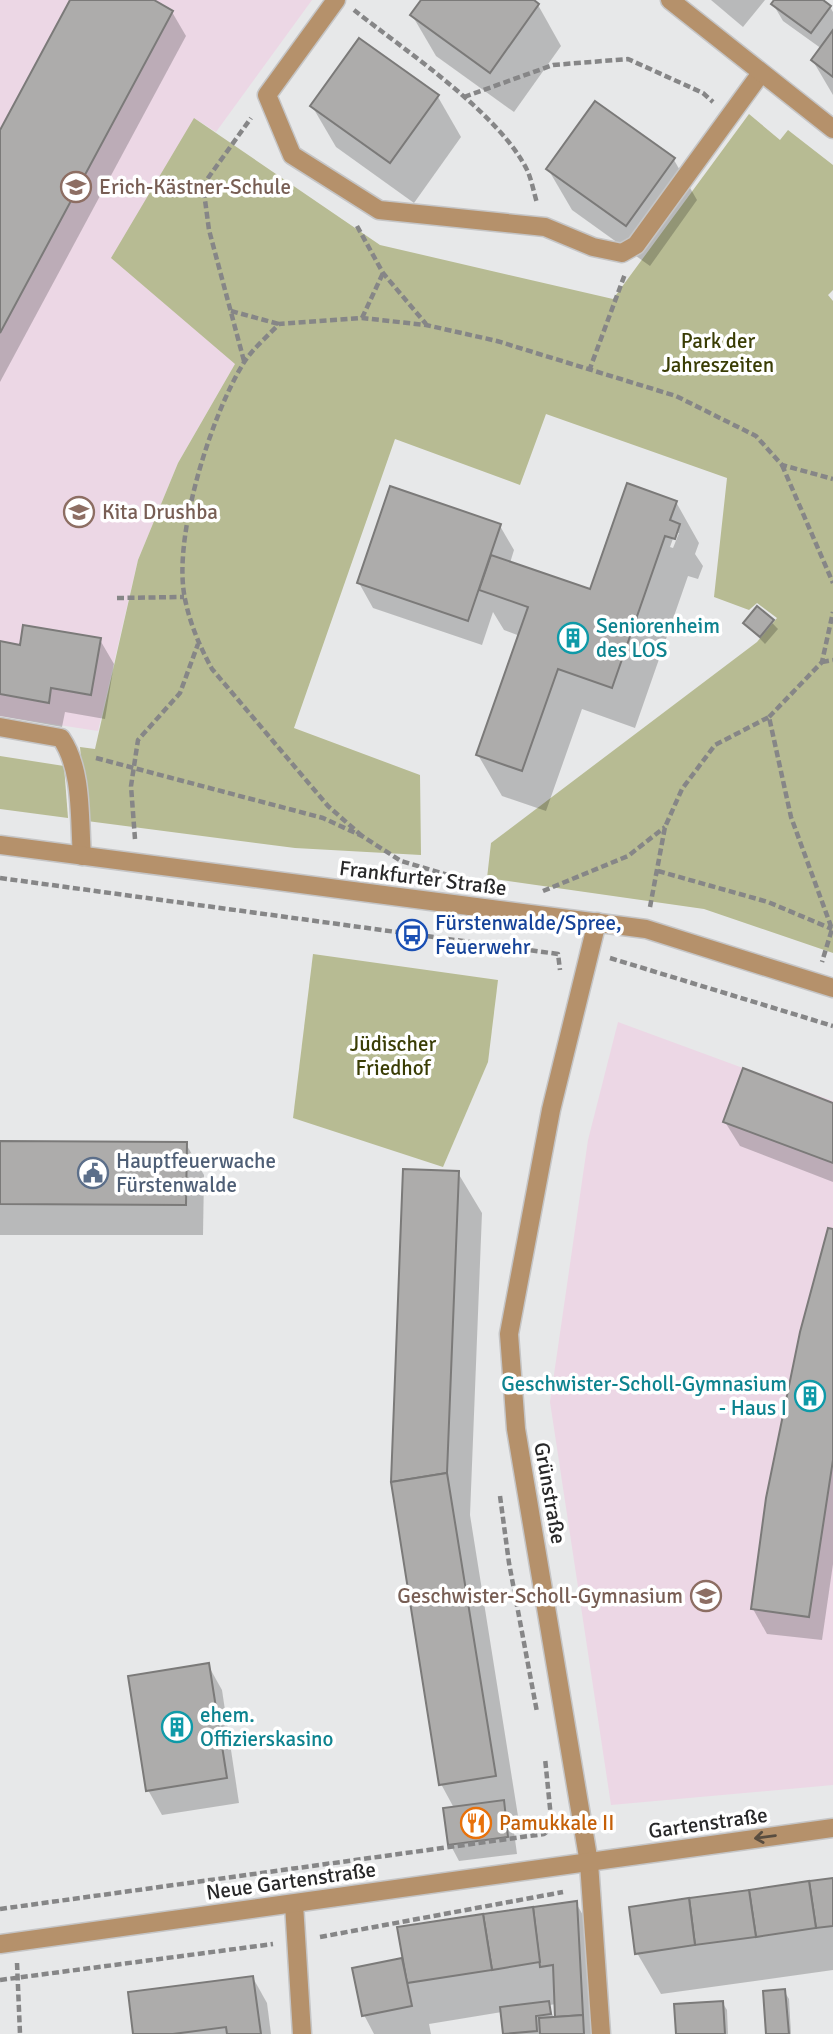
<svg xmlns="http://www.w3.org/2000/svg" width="833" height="2034" font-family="Signika,sans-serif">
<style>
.education{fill:#ecd7e5}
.green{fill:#b7bb93}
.shadow{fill:#0003;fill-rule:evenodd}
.building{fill:#adacab;stroke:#7b7a79;stroke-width:2}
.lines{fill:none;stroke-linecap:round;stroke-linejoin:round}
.minor-casing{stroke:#c5c5c6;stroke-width:21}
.path{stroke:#868687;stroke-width:4.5;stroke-dasharray:7 3.5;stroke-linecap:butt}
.minor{stroke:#b5916b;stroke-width:18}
.oneway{stroke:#594d40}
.labels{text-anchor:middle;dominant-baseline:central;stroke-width:7;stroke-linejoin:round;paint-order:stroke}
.education-label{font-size:21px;fill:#785e54;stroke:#fff;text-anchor:start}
.park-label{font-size:21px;fill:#3a3d05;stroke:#fff}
.culture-label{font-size:21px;fill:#0d838f;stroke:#fff;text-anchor:start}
.street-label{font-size:21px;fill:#282829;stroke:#fff}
.transit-label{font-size:21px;fill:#164399;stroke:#fff;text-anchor:start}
.service-label{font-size:21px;fill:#4e5e75;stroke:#fff;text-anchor:start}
.food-label{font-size:21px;fill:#c56008;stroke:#fff;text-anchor:start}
</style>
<rect width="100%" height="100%" fill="#e7e8e9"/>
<!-- education -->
<g class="education">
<polygon points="0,0 312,0 216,132 194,118 235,364 178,463 138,560 98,731 0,716"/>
<polygon points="618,1022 833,1101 833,1785 611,1805 550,1402 588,1140"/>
</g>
<!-- green -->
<g class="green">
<polygon points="749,114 780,140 788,130 833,165 833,290 828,295 833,301 833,953 704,909 487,878 491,843 757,642 777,618 757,603 749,610 714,597 727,478 546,414 520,485 395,439 294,728 420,775 421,855 295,848 87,821 80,747 95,749 138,560 178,463 235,364 111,258 194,118 380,245 613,299"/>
<polygon points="0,756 64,766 68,818 0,809"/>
<polygon points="313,954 498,980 488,1062 443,1167 293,1118"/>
</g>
<!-- shadow -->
<g class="shadow">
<polygon points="72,0 150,0 172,12 186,36 0,382 0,134"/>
<polygon points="423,0 530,0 538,5 561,46 514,112 436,56 412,15"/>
<polygon points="711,0 765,0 743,27"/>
<polygon points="776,0 820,0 830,7 833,12 833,95 813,61 822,49 783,21 773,4"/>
<polygon points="438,97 461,137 414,203 336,147 312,106"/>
<polygon points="674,160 697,200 650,266 572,210 548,169"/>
<path d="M676,502L699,543L695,554L703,566L698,579L688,576L635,728L582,709L546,811L502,796L478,755L520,636L504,630L493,612L482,645L373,608L359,583L500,526L514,550L510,563L591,591ZM675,533H679L673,548L670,547Z"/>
<polygon points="758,608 778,629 765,644 745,623"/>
<polygon points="100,640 114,664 105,719 65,712 62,727 0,716 0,643 21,647"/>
<polygon points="833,1104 833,1182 740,1146 725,1122"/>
<polygon points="0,1143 186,1144 204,1175 203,1235 0,1235"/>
<polygon points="458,1173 482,1213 470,1515 518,1816 512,1817 517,1854 459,1861 450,1844 454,1808 441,1784 392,1482"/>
<polygon points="833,1231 833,1564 822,1640 767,1634 753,1609"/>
<polygon points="208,1665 222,1690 239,1803 162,1815 148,1790"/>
<polygon points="833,1880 833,1970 661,1994 637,1953"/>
<path d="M576,1903L599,1943L604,2034H505L502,2012L429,2024L431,2034H374L364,2015L354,1969L404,1959ZM557,2004V2018L554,2019L549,2005Z"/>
<polygon points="253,1978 267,2003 271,2034 135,2034"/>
<polygon points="784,1991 789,1999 791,2034 768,2034"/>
<polygon points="722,2002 727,2010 728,2034 678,2034"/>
</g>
<!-- building -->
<g class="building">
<polygon points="70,0 154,0 173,11 0,333 0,130"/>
<polygon points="421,0 534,0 539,4 490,73 410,15"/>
<polygon points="774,0 823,0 831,6 811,33 771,4"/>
<polygon points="833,30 833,77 811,60"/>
<polygon points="359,38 439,95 390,163 310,106"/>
<polygon points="595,101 675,158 626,226 546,169"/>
<polygon points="627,483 677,501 670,520 680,524 675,539 665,536 612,688 558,669 522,771 476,755 528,607 479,590 491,555 590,589"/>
<polygon points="390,486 501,524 468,621 357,583"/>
<polygon points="757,606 774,620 760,637 743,623"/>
<polygon points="23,625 101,638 91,695 51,688 49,703 0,694 0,641 20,645"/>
<polygon points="743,1068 833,1103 833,1163 723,1122"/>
<polygon points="0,1141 187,1142 186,1205 0,1204"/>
<polygon points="403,1169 459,1171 447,1473 391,1482"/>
<polygon points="828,1228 833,1229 833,1460 809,1617 751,1609 766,1498 800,1332"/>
<polygon points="447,1473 496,1776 439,1785 391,1482"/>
<polygon points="209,1663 227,1778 146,1791 128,1676"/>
<polygon points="504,1800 508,1837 448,1845 443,1808"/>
<polygon points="833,1878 833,1926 816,1928 809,1881"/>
<polygon points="809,1881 816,1928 756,1937 749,1890"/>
<polygon points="749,1890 756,1937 695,1945 689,1898"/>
<polygon points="689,1898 695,1945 635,1954 629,1907"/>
<polygon points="577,1901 583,2015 555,2017 553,1965 540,1967 533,1907"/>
<polygon points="533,1907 540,1962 492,1970 483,1914"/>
<polygon points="483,1914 492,1970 407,1983 397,1927"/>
<polygon points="402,1958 412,2006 362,2016 352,1968"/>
<polygon points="253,1976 261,2034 227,2034 226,2027 173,2034 133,2034 128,1992"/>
<polygon points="785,1989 789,2034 766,2034 763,1991"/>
<polygon points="549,2001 551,2014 536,2016 537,2031 503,2034 500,2007"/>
<polygon points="723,2001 725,2034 676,2034 674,2004"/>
<polygon points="583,2015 584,2034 540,2034 539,2018"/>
</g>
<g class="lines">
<!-- minor casing -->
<g class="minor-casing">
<g id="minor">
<polyline points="336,0 267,95 292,155 379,210 545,227 593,247 622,253 636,245 761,73"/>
<polyline points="670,0 833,129"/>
<path d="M0,727L61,738C83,770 79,818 82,856"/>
<polyline points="0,845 646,929 833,988"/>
<polyline points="597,922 551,1110 509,1334 516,1429 589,1863 601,2034"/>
<polyline points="294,1904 302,2034"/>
<polyline points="0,1944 833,1828"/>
</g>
</g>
<!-- path -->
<g class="path">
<path d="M354,10C404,50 501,114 528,172C532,182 534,193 537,203"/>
<polyline points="464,97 553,65 628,59 703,93 713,102"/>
<polyline points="357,226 383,273 426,324"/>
<polyline points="231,311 279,324"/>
<polyline points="362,318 383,273"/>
<polyline points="244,361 209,230 203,185 251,118"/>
<polyline points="589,371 625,274"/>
<polyline points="782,465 833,583"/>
<polyline points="117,598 184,597"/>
<polyline points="822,662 833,660"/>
<polyline points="769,717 822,662 833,612"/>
<polyline points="96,758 323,818 362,836 401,861 461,879"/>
<path d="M362,836L328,806L212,669C200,647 190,624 185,599C172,538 211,416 243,364C252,349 268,336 279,324L362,318L426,325L497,341L676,396L756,436L782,465L833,479"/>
<polyline points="135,839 131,786 138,740 180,693 198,644"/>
<polyline points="658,871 768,902 832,929"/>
<polyline points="0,878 558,954 560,970"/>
<polyline points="543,891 628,856 665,827"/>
<polyline points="650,907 665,827 682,789 715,745 769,717 791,817 832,929 822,962"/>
<polyline points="610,958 833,1026"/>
<polyline points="500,1496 509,1563 537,1712"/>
<polyline points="0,1909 544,1834 552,1828 545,1758"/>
<polyline points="320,1937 563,1892"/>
<polyline points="17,1963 20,2034"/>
<polyline points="0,1980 273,1944"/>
</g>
<!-- minor -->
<use href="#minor" class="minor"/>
</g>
<!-- one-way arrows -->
<defs><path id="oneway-shaft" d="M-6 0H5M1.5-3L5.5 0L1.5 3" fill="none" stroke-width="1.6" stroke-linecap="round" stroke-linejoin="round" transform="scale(1.75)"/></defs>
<use class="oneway" href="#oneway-shaft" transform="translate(765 1837) rotate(172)"/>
<!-- icons -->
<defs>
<g id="school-ring" transform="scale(1.575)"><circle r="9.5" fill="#fff" stroke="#8d6e63" stroke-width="1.5"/><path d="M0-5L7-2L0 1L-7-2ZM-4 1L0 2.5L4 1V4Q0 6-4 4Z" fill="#8d6e63"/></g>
<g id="building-ring" transform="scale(1.575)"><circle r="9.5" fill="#fff" stroke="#0f9aa8" stroke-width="1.5"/><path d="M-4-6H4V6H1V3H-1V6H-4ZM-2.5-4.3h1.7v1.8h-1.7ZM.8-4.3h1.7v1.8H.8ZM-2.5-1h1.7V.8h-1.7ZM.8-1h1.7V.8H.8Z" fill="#0f9aa8"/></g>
<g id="bus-ring" transform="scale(1.575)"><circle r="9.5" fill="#fff" stroke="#1a4fb4" stroke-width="1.5"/><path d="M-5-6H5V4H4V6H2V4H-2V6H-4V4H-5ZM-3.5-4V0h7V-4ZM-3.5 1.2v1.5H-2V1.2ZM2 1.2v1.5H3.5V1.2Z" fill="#1a4fb4"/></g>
<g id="civic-ring" transform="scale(1.575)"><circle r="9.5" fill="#fff" stroke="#5c6f8a" stroke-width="1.5"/><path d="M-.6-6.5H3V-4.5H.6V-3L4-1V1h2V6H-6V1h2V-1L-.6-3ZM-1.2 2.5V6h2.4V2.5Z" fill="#5c6f8a"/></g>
<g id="restaurant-ring" transform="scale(1.575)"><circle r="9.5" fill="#fff" stroke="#e8710a" stroke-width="1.5"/><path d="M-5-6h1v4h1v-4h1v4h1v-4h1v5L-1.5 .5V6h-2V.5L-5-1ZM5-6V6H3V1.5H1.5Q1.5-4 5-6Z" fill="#e8710a"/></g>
</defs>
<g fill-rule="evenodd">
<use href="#school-ring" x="76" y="187"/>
<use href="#school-ring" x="79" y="512"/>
<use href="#building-ring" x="573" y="638"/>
<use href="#bus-ring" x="412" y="935"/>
<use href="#civic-ring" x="93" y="1173"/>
<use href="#building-ring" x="810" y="1396"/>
<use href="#school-ring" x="706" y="1596"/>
<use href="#building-ring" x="177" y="1727"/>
<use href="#restaurant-ring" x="476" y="1823"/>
</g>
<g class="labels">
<!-- education labels -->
<g class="education-label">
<text x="99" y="187">Erich-Kästner-Schule</text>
<text x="102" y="512">Kita Drushba</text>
<text x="683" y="1596" text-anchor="end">Geschwister-Scholl-Gymnasium</text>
</g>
<!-- park labels -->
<g class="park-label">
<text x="718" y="341">Park der<tspan x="718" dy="24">Jahreszeiten</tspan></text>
<text x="393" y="1044">Jüdischer<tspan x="393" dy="24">Friedhof</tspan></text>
</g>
<!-- culture labels -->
<g class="culture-label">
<text x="596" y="626">Seniorenheim<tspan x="596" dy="24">des LOS</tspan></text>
<text x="787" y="1384" text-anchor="end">Geschwister-Scholl-Gymnasium<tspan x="787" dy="24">- Haus I</tspan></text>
<text x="200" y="1715">ehem.<tspan x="200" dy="24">Offizierskasino</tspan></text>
</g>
<!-- street labels -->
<g class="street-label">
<text transform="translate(423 878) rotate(7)">Frankfurter Straße</text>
<text transform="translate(550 1493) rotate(80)">Grünstraße</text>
<text transform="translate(708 1823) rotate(-8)">Gartenstraße</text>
<text transform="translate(291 1881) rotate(-8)">Neue Gartenstraße</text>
</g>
<!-- transit labels -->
<g class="transit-label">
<text x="435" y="923">Fürstenwalde/Spree,<tspan x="435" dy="24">Feuerwehr</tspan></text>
</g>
<!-- service labels -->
<g class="service-label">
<text x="116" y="1161">Hauptfeuerwache<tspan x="116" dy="24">Fürstenwalde</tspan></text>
</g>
<!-- food labels -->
<g class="food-label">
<text x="499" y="1823">Pamukkale II</text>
</g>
</g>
</svg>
